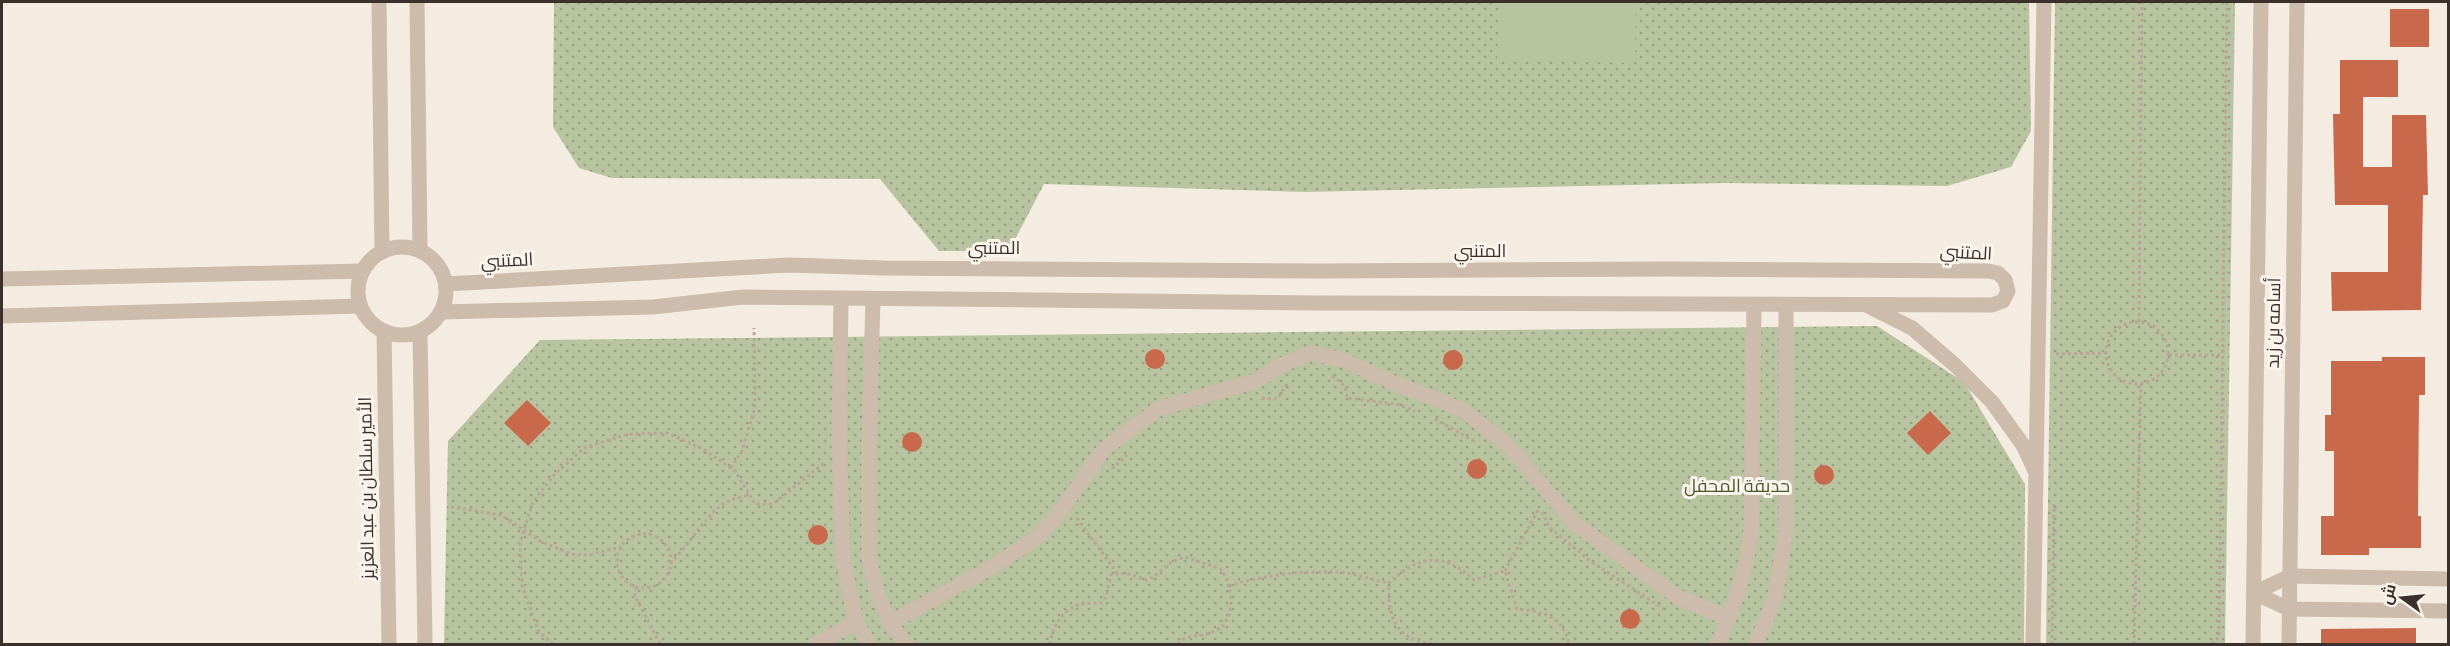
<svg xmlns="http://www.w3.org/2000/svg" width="2450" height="646" font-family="'Sofia Sans Condensed',Cairo,sans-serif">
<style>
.grass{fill:url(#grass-dots)}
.garden{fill:#b8c4a0}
.building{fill:#c8694b}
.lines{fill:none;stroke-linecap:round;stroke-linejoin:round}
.path{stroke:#b9a596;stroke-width:3;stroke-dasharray:3 3;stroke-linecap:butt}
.minor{stroke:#cdbbac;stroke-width:15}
.labels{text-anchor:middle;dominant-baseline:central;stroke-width:6;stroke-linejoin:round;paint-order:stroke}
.street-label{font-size:18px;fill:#3b302b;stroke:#fbf5ee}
.park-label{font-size:18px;fill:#4a5a2e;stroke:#fbf5ee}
</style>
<defs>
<pattern id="grass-dots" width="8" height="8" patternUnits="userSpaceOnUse" patternTransform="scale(1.5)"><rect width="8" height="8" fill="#b8c4a0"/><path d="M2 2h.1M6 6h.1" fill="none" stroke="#97a083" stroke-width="1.8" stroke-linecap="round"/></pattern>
</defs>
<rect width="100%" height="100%" fill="#f4ebe1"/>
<!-- grass -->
<g class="grass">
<polygon points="554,2 2029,2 2031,131 2011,167 1947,186 1725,183 1305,192 1044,184 1009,251 939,251 880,179 612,178 579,168 553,127"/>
<polygon points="2055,2 2235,2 2225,644 2046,644"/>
<polygon points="1877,326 1964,382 2025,484 2024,644 444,644 448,441 540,340"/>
</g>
<!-- garden -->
<polygon class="garden" points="1499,2 1636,2 1635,63 1497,60"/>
<!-- building -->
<g class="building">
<rect x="2390" y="9" width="39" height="38"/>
<polygon points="2340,60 2398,60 2398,97 2363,97 2363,167 2392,167 2392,115 2426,115 2428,195 2423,195 2421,310 2332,311 2331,272 2388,272 2388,205 2335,205 2333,114 2340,114"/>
<circle cx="1155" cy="359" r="10"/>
<circle cx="1453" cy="360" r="10"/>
<polygon points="2382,357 2425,357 2425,395 2419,395 2418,516 2421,516 2421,548 2369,548 2369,555 2321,555 2321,516 2334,516 2334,451 2325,451 2325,415 2331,415 2331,361 2382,361"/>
<polygon points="527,400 551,423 528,446 504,423"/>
<polygon points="1930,411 1951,433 1928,455 1907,433"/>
<circle cx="912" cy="442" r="10"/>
<circle cx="1477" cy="469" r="10"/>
<circle cx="1824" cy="475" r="10"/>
<circle cx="818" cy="535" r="10"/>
<circle cx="1630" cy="619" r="10"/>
<polygon points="2416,628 2416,645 2321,645 2321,629"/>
</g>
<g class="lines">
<!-- path -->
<g class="path">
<circle cx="2137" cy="353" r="31"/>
<polyline points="2139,322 2142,2"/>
<polyline points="2056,354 2106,353"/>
<polyline points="2169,355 2221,355"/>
<path d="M1332,376C1341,381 1347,387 1347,398L1396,404L1415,411"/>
<polyline points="1262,398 1277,399 1288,382"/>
<polyline points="1435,419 1474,441"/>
<polyline points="731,468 742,451 755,407 754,328"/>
<polyline points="1112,469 1127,455"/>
<polyline points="451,507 501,515 540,541 571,554 588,555 621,547"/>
<polyline points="1542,512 1549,527 1590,561 1664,609"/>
<polyline points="1077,518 1117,573"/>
<circle cx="644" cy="561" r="27"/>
<path d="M670,563C691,545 704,514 728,501C734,498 743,497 750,495"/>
<polyline points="1505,571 1539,508"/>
<path d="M1229,586C1263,575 1302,571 1338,572C1354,573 1372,580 1389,583"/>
<polyline points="636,587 635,596 660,644"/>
<polyline points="553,644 539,632 522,586 520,543 533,502 553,476 584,448 628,434 668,433 703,449 735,471 755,504 773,504 824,463"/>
<path d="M1050,644C1052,626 1064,607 1083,604C1089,603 1097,604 1102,602C1107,598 1109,582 1111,575L1125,573L1147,580C1163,573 1167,561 1185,557L1221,569C1233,587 1238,622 1213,632C1201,637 1185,634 1178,644"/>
<path d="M1438,644C1398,642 1387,621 1389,583C1418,555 1443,551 1474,580L1505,571L1517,609C1542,611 1564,617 1569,644"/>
<polyline points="2052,644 2054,504"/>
<polyline points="2134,644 2141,384"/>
<polyline points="2212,644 2219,637 2227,2"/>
</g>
<!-- minor -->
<g class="minor">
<polyline points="379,2 382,252"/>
<polyline points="417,2 420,250"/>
<circle cx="402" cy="291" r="44"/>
<polyline points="2,279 363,271"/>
<polyline points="841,299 839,436 843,559 856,622 869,644"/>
<polyline points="873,299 869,441 869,559 877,593 890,623 906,644"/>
<polyline points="1868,306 1912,328 1956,366 1992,402 2023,445 2036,473 2033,644"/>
<polyline points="441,312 653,307 743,297 1318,303 1992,305 2003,301 2008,291 2005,280 1998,273 1988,271 1667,269 1322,271 884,268 789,265 446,284"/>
<polyline points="2,316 360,306"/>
<polyline points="384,331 389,644"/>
<polyline points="420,332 425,644"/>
<polyline points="2036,473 2044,2"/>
<polyline points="2254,593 2290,576 2448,579"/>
<polyline points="2254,593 2289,609 2448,611"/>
<polyline points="890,623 990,568 1035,539 1057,516 1104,449 1158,409 1256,381 1281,365 1311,353 1343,360 1394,383 1463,410 1509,446 1574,523 1676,596 1729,619"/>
<polyline points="816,644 856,622"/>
<path d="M1717,644C1735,607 1747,571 1751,529L1754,305"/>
<polyline points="1756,644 1775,598 1786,530 1786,305"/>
<polyline points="2253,644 2261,2"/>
<polyline points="2289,644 2297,2"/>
</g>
</g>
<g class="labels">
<!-- street labels -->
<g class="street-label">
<text x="994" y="248">المتنبي</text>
<text x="1480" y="251">المتنبي</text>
<text transform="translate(1966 253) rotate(3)">المتنبي</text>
<text transform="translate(507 261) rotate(-3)">المتنبي</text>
<text transform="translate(2274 323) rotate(-89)">أسامه بن زيد</text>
<text transform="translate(367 488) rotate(-91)">الأمير سلطان بن عبد العزيز</text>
</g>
<!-- park labels -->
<g class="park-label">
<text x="1737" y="486">حديقة المحفل</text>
</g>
</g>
<!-- border -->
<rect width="2450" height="646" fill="none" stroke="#3b302b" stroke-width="6"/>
<!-- north arrow -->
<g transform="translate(2402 598) rotate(285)" stroke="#fbf5ee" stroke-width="4.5" paint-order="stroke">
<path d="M0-4.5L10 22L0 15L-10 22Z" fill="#3b302b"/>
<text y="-9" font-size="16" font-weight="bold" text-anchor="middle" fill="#3b302b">ش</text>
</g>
</svg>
